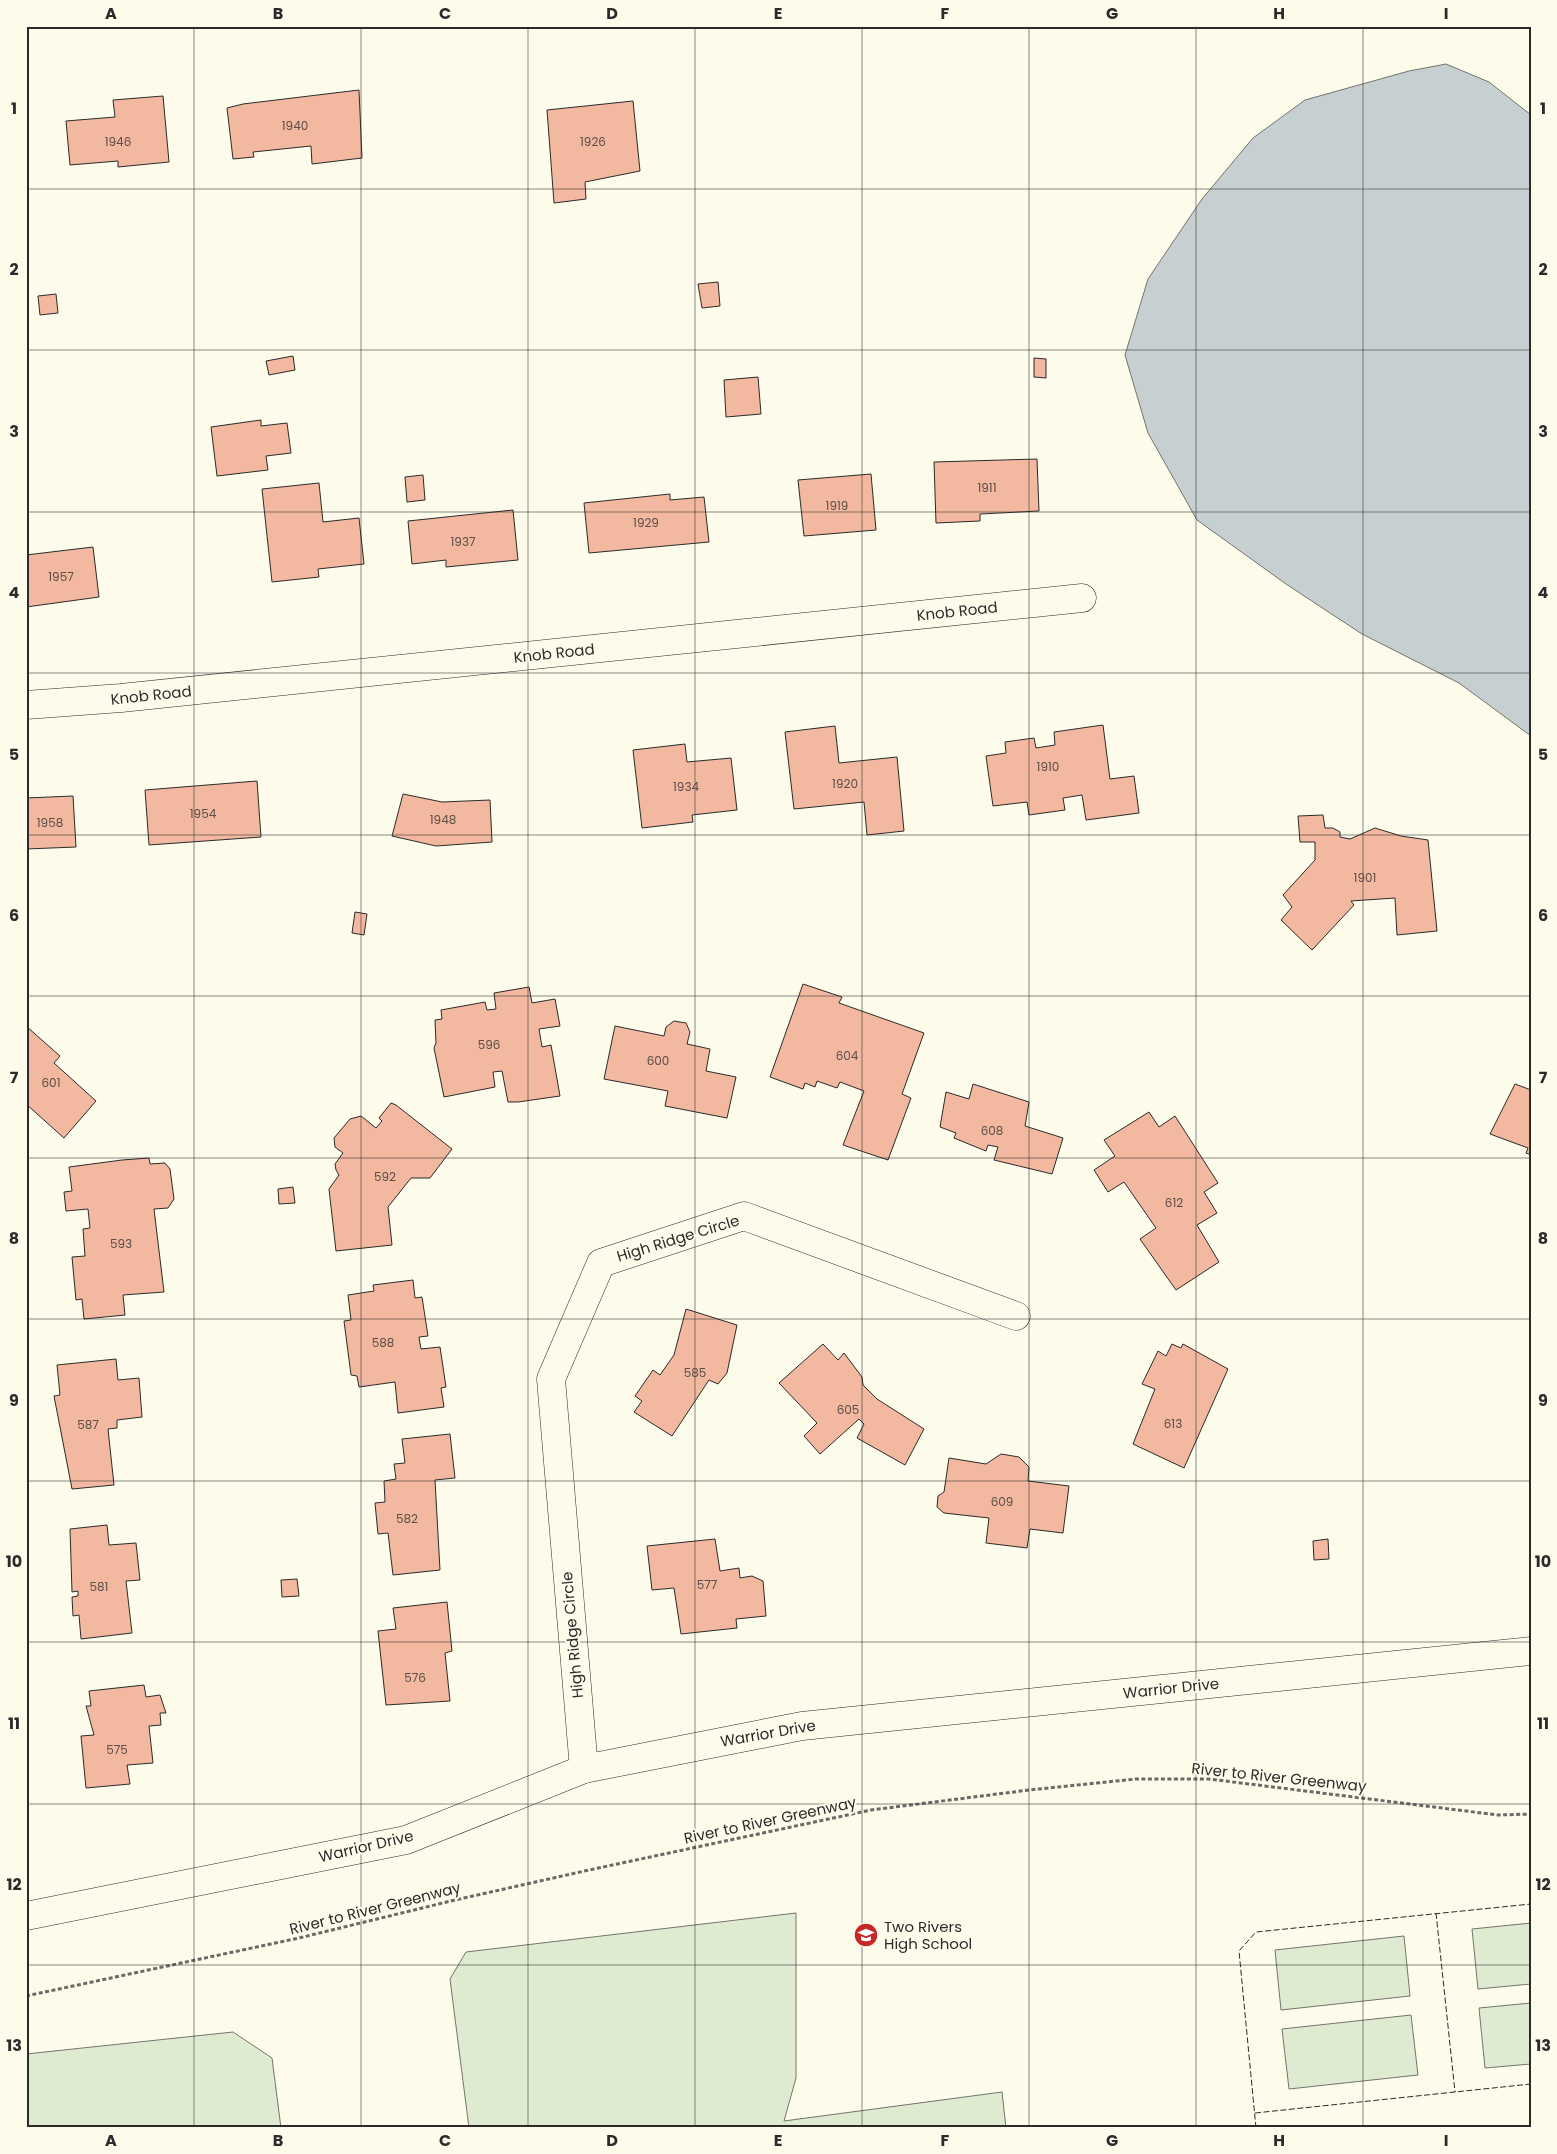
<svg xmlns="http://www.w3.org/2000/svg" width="1557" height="2154" font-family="Poppins,sans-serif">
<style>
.green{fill:#deebd1;stroke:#74746e}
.water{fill:#c7d0d0;stroke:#74746e}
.building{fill:#f2b8a0;stroke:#2b2b2b}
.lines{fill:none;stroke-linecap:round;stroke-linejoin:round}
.minor-casing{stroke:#2b2b2b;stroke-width:29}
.path{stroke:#6a6964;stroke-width:3;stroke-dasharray:4 2.5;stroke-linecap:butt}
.minor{stroke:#fdfbea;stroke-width:28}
.fence{stroke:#2b2b2b;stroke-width:1;stroke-dasharray:6 2.5;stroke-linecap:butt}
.grid{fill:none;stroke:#2b2b2b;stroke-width:1;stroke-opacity:0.55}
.labels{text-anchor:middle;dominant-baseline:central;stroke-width:4;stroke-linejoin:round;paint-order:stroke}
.number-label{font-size:12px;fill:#5d4e48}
.street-label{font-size:15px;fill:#2b2b2b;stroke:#fdfbea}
.poi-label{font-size:15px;fill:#2b2b2b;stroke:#fdfbea;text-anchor:start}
.neatline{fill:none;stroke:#2b2b2b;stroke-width:2}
.grid-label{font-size:16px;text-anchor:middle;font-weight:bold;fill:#2b2b2b}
</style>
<rect width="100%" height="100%" fill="#fdfbea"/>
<!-- green -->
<g class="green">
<polygon points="796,1913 796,2078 784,2121 1002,2092 1006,2128 469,2128 450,1979 466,1952"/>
<polygon points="1531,1923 1531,1984 1478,1989 1472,1929"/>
<polygon points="1404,1936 1410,1996 1281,2010 1275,1950"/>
<polygon points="1531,2003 1531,2064 1485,2068 1479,2008"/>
<polygon points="1411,2015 1418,2075 1289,2089 1282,2029"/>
<polygon points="233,2032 272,2058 281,2128 26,2128 26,2054"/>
</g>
<!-- water -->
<polygon class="water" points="1446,64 1489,82 1531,115 1531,736 1459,683 1362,634 1286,584 1197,520 1148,433 1125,355 1148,279 1202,199 1253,138 1305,100 1409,71"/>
<!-- building -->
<g class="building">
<polygon points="359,90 362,158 312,164 311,146 253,152 254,157 233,159 227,108 243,104"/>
<polygon points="163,96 169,162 118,167 118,161 70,165 66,121 115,117 113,100"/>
<polygon points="633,101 640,171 585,182 586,199 554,203 547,110"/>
<polygon points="718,282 720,306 702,308 698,284"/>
<polygon points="56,294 58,313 40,315 38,296"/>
<polygon points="293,356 295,370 269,375 266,361"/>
<polygon points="1034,358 1046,359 1046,378 1034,377"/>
<polygon points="758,377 761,414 726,417 724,380"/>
<polygon points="261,420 261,426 287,423 291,453 266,456 268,470 217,476 211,427"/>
<polygon points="1037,459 1039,511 980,514 980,521 936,523 934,462"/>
<polygon points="871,474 876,530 804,536 798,480"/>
<polygon points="423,475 425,500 407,502 405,477"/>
<polygon points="319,483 323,522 359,518 364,564 318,569 319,577 272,582 262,489"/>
<polygon points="670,494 670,500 704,497 709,542 589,553 584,503"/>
<polygon points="513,510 518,560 446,567 446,560 412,564 408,521"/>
<polygon points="93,547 99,597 26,607 26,555"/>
<polygon points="1103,725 1110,779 1134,776 1139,813 1086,820 1082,795 1063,798 1065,810 1029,815 1027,802 993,806 986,756 1006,753 1005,742 1034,738 1036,748 1055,745 1054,732"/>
<polygon points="835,726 839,763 897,757 904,831 867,835 864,802 794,809 785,732"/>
<polygon points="685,744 687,762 731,758 737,810 692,815 693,822 642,828 633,750"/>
<polygon points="257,781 261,837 149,845 145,790"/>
<polygon points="403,794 442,802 490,800 492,842 436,846 392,836"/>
<polygon points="73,796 76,847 26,849 26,798"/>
<polygon points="1323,815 1325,828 1333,828 1340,832 1340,837 1350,839 1375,828 1401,836 1428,840 1437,931 1397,935 1395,898 1351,901 1354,905 1312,950 1281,920 1292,907 1283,895 1315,860 1315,842 1300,842 1298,816"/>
<polygon points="355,912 367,914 364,935 352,933"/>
<polygon points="803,984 842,997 839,1003 924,1033 902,1094 911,1098 888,1160 843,1145 864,1091 840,1082 837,1088 817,1081 815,1087 805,1083 803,1089 770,1077"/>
<polygon points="529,987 532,1003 555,999 560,1026 539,1029 542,1047 551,1045 560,1096 518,1102 508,1102 502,1071 493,1072 495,1087 444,1097 434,1048 436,1043 435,1020 442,1019 441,1010 485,1002 487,1010 496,1009 494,993"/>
<polygon points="674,1021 686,1023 690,1032 687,1044 710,1049 706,1071 736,1077 727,1118 665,1106 668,1091 604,1079 615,1026 664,1036 666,1027"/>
<polygon points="26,1026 60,1056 54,1063 96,1101 64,1138 26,1104"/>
<polygon points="973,1084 1029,1102 1025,1126 1063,1138 1052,1174 994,1160 998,1147 988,1145 986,1151 954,1138 956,1133 940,1127 946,1092 969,1099"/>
<polygon points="1515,1084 1531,1090 1531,1155 1526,1153 1528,1148 1490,1134"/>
<polygon points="391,1103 396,1105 452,1149 430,1178 411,1178 388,1207 392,1245 336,1251 329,1189 339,1175 336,1170 335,1164 343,1153 335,1147 334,1138 350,1119 361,1116 376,1128 382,1121 379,1118"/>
<polygon points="1149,1112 1159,1127 1175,1116 1218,1183 1204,1192 1217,1213 1197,1225 1219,1262 1176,1290 1140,1239 1156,1228 1124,1182 1108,1192 1094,1170 1115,1156 1104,1140"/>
<polygon points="149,1158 150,1164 165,1163 170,1169 174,1199 168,1208 154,1209 164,1292 123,1295 125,1315 84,1319 82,1299 76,1300 72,1257 85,1256 83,1229 90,1228 88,1209 66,1211 64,1192 72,1191 69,1167 122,1160"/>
<polygon points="293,1187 295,1203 279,1204 278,1189"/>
<polygon points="413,1280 415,1298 422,1297 428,1336 419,1337 421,1349 440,1347 446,1387 441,1388 444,1407 398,1413 395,1382 359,1387 357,1376 351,1375 344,1321 351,1320 348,1295 374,1291 373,1285"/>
<polygon points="686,1309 737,1325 727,1373 718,1384 709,1380 672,1436 634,1412 642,1401 635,1396 653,1370 660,1375 674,1355"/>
<polygon points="823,1344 838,1360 844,1353 862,1377 863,1385 877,1399 924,1429 905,1465 857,1438 864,1424 859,1419 820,1454 804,1436 817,1423 779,1383"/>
<polygon points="1172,1344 1181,1348 1183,1344 1228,1369 1184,1468 1133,1444 1155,1389 1142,1384 1158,1351 1166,1356"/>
<polygon points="116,1359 118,1380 139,1378 142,1417 117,1420 117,1428 108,1429 114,1485 72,1489 54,1396 60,1395 57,1365"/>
<polygon points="450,1434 455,1478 435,1480 440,1570 393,1575 388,1533 378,1534 375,1503 385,1502 384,1481 396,1479 394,1464 405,1463 402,1439"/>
<polygon points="1001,1454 1019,1457 1029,1467 1028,1481 1069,1486 1063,1533 1030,1529 1027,1548 986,1543 989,1518 944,1513 937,1507 938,1496 944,1492 949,1458 986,1464"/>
<polygon points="107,1525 109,1545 136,1543 140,1580 126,1581 132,1633 81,1639 79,1615 73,1616 72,1597 78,1596 78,1591 72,1592 70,1529"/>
<polygon points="715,1539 720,1571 739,1568 740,1578 752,1576 763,1581 766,1616 736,1619 737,1628 681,1634 674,1588 652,1590 647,1546"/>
<polygon points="1328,1539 1329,1559 1314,1560 1313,1541"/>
<polygon points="297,1579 299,1596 282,1597 281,1580"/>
<polygon points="447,1602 452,1651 445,1653 450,1701 386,1705 378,1631 396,1629 393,1608"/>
<polygon points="144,1685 146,1697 160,1695 166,1713 160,1713 161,1725 149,1726 153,1763 127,1765 130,1784 86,1788 81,1736 94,1735 86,1706 91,1706 89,1691"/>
</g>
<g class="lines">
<!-- minor casing -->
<g class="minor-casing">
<g id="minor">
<polyline points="26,705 121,698 1082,598"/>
<polyline points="584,1769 551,1379 601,1263 744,1216 1016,1316"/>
<polyline points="26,1916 406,1840 584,1769 802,1726 1531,1651"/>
</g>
</g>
<!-- path -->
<polyline class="path" points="26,1996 299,1938 455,1900 589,1870 871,1810 1029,1790 1136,1779 1209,1779 1498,1815 1531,1814"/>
<!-- minor -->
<use href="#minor" class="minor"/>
<!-- fence -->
<g class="fence">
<polyline points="1436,1913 1455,2092"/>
<polyline points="1255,2113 1531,2084"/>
<polyline points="1256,2128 1239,1951 1256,1932 1531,1904"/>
</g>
</g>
<!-- grid -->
<path class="grid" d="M194,26V2128M361,26V2128M528,26V2128M695,26V2128M862,26V2128M1029,26V2128M1196,26V2128M1363,26V2128M26,189H1531M26,350H1531M26,512H1531M26,673H1531M26,835H1531M26,996H1531M26,1158H1531M26,1319H1531M26,1481H1531M26,1642H1531M26,1804H1531M26,1965H1531"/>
<!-- icons -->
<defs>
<g id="school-disc" transform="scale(1.25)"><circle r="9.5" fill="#c62828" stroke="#fdfbea"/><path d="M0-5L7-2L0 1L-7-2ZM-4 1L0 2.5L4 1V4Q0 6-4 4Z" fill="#fff"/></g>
</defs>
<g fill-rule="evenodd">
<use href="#school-disc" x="866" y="1935"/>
</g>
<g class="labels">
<!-- number labels -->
<g class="number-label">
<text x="295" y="125">1940</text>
<text x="118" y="141">1946</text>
<text x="593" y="141">1926</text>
<text x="987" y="487">1911</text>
<text x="837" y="505">1919</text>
<text x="646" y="522">1929</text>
<text x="463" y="541">1937</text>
<text x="61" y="576">1957</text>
<text x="1048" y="766">1910</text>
<text x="845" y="783">1920</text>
<text x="686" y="786">1934</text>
<text x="203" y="813">1954</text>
<text x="443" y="819">1948</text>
<text x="50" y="822">1958</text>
<text x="1365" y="877">1901</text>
<text x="489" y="1044">596</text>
<text x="847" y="1055">604</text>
<text x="658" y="1060">600</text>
<text x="51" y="1082">601</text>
<text x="992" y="1130">608</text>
<text x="385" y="1176">592</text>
<text x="1174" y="1202">612</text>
<text x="121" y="1243">593</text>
<text x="383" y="1342">588</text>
<text x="695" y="1372">585</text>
<text x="848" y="1409">605</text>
<text x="1173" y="1423">613</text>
<text x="88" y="1424">587</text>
<text x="1002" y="1501">609</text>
<text x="407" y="1518">582</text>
<text x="707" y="1584">577</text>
<text x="99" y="1586">581</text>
<text x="415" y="1677">576</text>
<text x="117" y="1749">575</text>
</g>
<!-- street labels -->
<g class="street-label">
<text transform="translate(957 611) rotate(-6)">Knob Road</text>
<text transform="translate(554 653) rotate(-6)">Knob Road</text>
<text transform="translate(151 695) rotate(-6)">Knob Road</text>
<text transform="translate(678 1238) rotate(-17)">High Ridge Circle</text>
<text transform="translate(572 1635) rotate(-95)">High Ridge Circle</text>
<text transform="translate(1171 1688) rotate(-6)">Warrior Drive</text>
<text transform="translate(768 1733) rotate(-10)">Warrior Drive</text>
<text transform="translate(1279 1777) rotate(6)">River to River Greenway</text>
<text transform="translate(770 1820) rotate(-12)">River to River Greenway</text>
<text transform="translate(366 1846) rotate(-13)">Warrior Drive</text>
<text transform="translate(375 1908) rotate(-14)">River to River Greenway</text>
</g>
<!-- poi labels -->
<g class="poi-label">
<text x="884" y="1926">Two Rivers<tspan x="884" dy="17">High School</tspan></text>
</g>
</g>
<!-- border -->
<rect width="1557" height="2154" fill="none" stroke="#fdfbea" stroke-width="55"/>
<rect x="28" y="28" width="1502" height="2098" class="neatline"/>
<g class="grid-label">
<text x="111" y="19">A</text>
<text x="278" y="19">B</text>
<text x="445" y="19">C</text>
<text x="612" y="19">D</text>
<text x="778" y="19">E</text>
<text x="945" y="19">F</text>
<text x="1112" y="19">G</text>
<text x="1279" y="19">H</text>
<text x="1446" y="19">I</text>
<text x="14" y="114">1</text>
<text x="1543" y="114">1</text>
<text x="14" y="275">2</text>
<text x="1543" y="275">2</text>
<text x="14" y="437">3</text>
<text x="1543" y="437">3</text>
<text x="14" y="598">4</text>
<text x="1543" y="598">4</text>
<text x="14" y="760">5</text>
<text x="1543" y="760">5</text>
<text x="14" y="921">6</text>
<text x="1543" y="921">6</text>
<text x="14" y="1083">7</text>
<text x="1543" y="1083">7</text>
<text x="14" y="1244">8</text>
<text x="1543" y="1244">8</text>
<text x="14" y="1406">9</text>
<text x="1543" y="1406">9</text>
<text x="14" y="1567">10</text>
<text x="1543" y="1567">10</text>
<text x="14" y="1729">11</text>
<text x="1543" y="1729">11</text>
<text x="14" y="1890">12</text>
<text x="1543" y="1890">12</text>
<text x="14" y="2051">13</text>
<text x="1543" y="2051">13</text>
<text x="111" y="2146">A</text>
<text x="278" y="2146">B</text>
<text x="445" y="2146">C</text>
<text x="612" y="2146">D</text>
<text x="778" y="2146">E</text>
<text x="945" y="2146">F</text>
<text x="1112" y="2146">G</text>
<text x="1279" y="2146">H</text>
<text x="1446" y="2146">I</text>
</g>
</svg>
